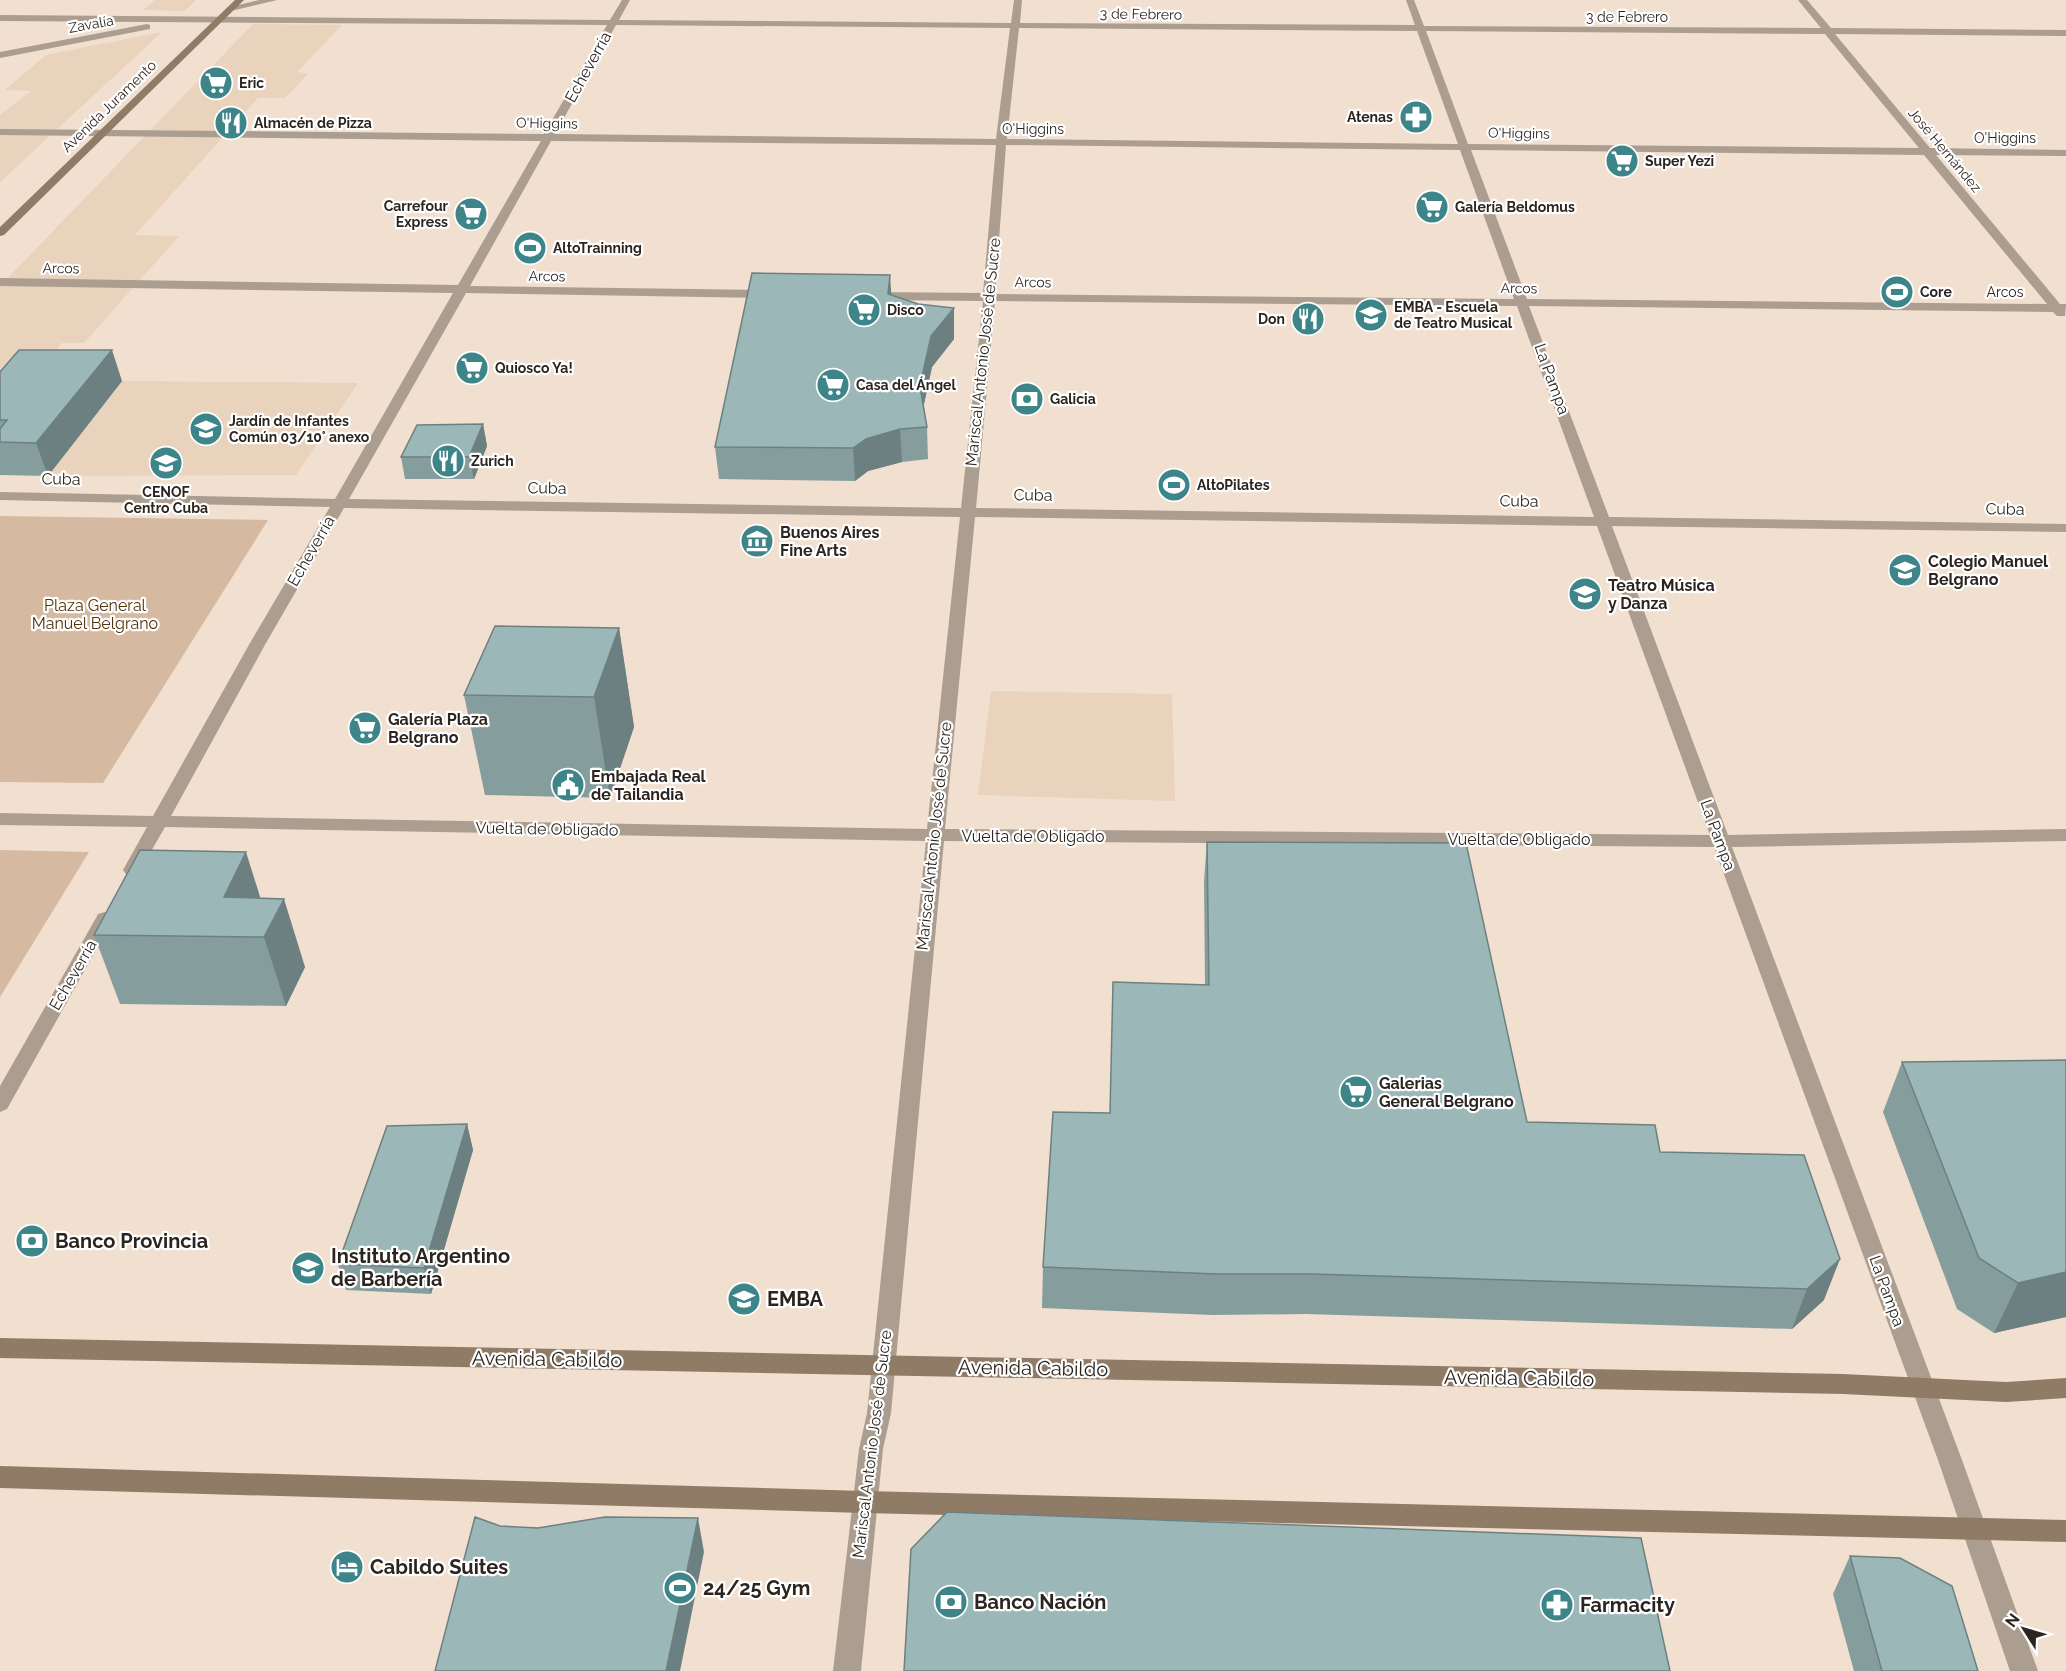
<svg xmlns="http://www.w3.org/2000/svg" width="2066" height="1671" font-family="Raleway,sans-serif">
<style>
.built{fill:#ead3bd}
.green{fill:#d5baa1}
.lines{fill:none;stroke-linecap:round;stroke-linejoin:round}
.street{fill:#ab9d8f;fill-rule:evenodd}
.secondary{fill:#907b67;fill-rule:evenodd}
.wall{fill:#869d9e}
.shaded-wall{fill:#6d8081}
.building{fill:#9cb7b8;stroke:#6d8081;stroke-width:1.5}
.labels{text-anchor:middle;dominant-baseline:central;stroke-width:4.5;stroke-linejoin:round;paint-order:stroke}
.far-street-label{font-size:14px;fill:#2c251f;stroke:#fff}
.far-poi-label{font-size:14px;font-weight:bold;fill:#2c251f;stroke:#fff;text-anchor:start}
.street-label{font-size:16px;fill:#2c251f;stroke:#fff}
.poi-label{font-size:16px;font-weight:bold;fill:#2c251f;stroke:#fff;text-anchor:start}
.park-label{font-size:16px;fill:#52320a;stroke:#fff}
.near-poi-label{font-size:20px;font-weight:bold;fill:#2c251f;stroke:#fff;text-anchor:start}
.near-street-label{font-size:20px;fill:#2c251f;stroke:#fff}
</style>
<rect width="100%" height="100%" fill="#f1dfcf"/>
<!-- built -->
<g class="built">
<polygon points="155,0 196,0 185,11 143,10"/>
<polygon points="253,24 342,25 297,72 308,74 285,98 258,98 135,235 179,236 84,343 62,343 30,381 0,381 0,286"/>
<polygon points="162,32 0,182 0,115 31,91 5,90 46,55"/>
<polygon points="122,381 358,383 296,475 48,476"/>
<polygon points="991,691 1172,694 1175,801 978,795"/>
</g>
<!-- green -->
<g class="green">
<polygon points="0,516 268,520 103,783 0,782"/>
<polygon points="0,850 89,852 0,997"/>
</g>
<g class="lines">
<!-- street -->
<g class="street">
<polygon points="259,0 277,0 231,11 226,8"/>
<path d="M622,0H630L619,20L1011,23L1014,0H1022L1020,23L1415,25L1406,0H1414L1424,26L1821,28L1798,0H1807L1831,28L2066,30V36L1835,34L1930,148L2066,150V156L1936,155L2060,304H2066L2065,316H2057L2053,312L1529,306L1609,517L2066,524V532L1612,526L1728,835L2066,829V841L1732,847L1962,1460L2038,1671H2010L1938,1460L1714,847L944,841L891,1413L883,1449L861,1671H833L859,1449L867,1413L926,841L165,827L138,874H126L123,870L147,827L0,825V813L153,816L250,643L330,507L0,500V492L335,499L453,293L0,286V278L458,285L541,141L0,135V129L544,134L607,25L0,21V15L610,20ZM616,25L1010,28L996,139L555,134ZM1019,28L1417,31L1458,144L1007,139ZM1426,31L1825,34L1919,148L1468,144ZM551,141L996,145L983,293L871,292L865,296L871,300L983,301L961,508L349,499L466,293L771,298L777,294L771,290L470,286ZM1006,145L1460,150L1514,299L995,294ZM1471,150L1924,155L2047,304L1527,299ZM995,301L1517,306L1594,517L976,508ZM344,508L960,517L927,829L171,816L266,643ZM975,517L1597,526L1710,835L945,829Z"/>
<polygon points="147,24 150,25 150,29 0,58 0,52"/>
<polygon points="105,912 112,914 114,918 7,1109 0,1112 0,1086 96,918 98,914"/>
</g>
<!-- secondary -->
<g class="secondary">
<polygon points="235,0 244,0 4,235 0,236 0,227"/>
<polygon points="0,1338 1843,1374 2006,1382 2066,1378 2066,1398 2006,1402 1843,1394 0,1358"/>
<polygon points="0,1466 864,1491 2066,1520 2066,1542 864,1513 0,1488"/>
</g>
</g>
<!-- wall -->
<g class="wall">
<polygon points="891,295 954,339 932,367 924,404 924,408 927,427 928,459 902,462 868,471 855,481 719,479 715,447"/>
<polygon points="0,372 122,381 48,476 0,475"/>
<polygon points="483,424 487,446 474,479 405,479 401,457"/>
<polygon points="619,628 634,727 610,798 485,795 464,695"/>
<polygon points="1207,842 1527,1122 1660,1152 1824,1300 1792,1329 1306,1314 1213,1315 1042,1308 1043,1267 1110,1113 1112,1022 1205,985 1204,881"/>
<polygon points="260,898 305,967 286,1006 120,1004 94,935"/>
<polygon points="2066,1060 2066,1317 1994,1333 1957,1309 1883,1112 1902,1062"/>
<polygon points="467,1124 473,1150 431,1294 346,1290 338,1264"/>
<polygon points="1850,1556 1978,1671 1854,1671 1833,1594"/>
</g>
<!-- shaded-wall -->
<g class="shaded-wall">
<polygon points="890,275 892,305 888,294"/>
<polygon points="954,308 954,339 932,367 924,404 923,425 921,393 923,372 931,336"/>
<polygon points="112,350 122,381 48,476 36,443"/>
<polygon points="483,424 487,446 474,479 469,457"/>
<polygon points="900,429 902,462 868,471 855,481 853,448 866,439"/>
<polygon points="619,628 634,727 610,798 594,697"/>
<polygon points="246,852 267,919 224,897"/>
<polygon points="284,899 305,967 286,1006 264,937"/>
<polygon points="467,1124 473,1150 431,1294 424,1268"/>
<polygon points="1840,1259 1824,1300 1792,1329 1807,1289"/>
<polygon points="2066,1272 2066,1317 1994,1333 2018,1283"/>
<polygon points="698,1518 704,1552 680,1671 666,1671"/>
</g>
<!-- building -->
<g class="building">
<polygon points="752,273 890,275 888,294 918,304 954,308 931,336 923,372 921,393 927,427 900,429 866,439 853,448 715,447"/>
<polygon points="19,350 112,350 36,443 0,442 0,429 7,420 0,420 0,372"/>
<polygon points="483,424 469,457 401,457 417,425"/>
<polygon points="495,626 619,628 594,697 464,695"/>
<polygon points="1207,842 1466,843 1527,1122 1655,1125 1660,1152 1804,1155 1840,1259 1807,1289 1312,1274 1216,1274 1043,1267 1053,1112 1110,1113 1113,982 1209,985"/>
<polygon points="140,850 246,852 224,897 284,899 264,937 94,935"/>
<polygon points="2066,1060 2066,1272 2018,1283 1979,1258 1902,1062"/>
<polygon points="467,1124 424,1268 338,1264 387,1126"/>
<polygon points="947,1512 1641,1538 1670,1671 904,1671 911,1549"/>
<polygon points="475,1517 500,1526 538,1528 605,1517 698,1518 666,1671 435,1671"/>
<polygon points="1850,1556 1900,1558 1952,1586 1978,1671 1882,1671"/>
</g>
<!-- icons -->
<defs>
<g id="supermarket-disc" transform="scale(1.725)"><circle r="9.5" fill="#3d8589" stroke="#fff"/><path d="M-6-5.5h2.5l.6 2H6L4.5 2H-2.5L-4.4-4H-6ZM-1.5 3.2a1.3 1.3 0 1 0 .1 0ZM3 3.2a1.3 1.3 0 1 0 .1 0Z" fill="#fff"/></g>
<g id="pharmacy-disc" transform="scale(1.725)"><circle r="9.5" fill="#3d8589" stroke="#fff"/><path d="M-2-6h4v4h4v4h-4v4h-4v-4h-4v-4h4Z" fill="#fff"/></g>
<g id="restaurant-disc" transform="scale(1.725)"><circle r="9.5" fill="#3d8589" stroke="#fff"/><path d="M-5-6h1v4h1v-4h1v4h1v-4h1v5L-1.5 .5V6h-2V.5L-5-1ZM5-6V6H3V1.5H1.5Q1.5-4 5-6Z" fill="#fff"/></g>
<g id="stadium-disc" transform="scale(1.725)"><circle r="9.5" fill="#3d8589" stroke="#fff"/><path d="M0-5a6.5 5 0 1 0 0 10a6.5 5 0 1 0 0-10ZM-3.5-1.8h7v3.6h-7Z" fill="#fff"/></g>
<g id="university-disc" transform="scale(1.725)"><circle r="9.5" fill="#3d8589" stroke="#fff"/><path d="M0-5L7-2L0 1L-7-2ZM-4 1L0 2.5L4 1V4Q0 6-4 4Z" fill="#fff"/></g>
<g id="bank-disc" transform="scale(1.725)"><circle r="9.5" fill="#3d8589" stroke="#fff"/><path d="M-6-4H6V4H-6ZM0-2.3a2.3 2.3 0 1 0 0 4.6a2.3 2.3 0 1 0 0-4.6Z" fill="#fff"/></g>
<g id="school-disc" transform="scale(1.725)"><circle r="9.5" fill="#3d8589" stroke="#fff"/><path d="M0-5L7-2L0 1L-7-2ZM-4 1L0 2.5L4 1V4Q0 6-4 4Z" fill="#fff"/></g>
<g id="museum-disc" transform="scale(1.725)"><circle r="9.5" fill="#3d8589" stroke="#fff"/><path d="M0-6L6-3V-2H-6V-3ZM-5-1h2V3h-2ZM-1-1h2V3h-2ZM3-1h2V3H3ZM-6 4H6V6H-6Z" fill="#fff"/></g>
<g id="civic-disc" transform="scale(1.725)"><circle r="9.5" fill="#3d8589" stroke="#fff"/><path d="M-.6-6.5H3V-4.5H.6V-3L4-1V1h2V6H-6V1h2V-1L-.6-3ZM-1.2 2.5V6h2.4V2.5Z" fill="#fff"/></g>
<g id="hotel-disc" transform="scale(1.725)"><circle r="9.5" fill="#3d8589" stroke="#fff"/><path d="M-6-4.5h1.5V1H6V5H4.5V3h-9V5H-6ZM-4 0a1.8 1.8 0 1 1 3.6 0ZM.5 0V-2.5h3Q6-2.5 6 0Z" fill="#fff"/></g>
</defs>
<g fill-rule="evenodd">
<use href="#supermarket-disc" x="216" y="83"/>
<use href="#pharmacy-disc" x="1416" y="117"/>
<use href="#restaurant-disc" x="231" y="123"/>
<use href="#supermarket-disc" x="1622" y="161"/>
<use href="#supermarket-disc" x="1432" y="207"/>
<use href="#supermarket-disc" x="471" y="214"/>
<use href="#stadium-disc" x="530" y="248"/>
<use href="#stadium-disc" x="1897" y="292"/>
<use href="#supermarket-disc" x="864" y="310"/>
<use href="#university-disc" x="1371" y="315"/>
<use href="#restaurant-disc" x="1308" y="319"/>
<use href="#supermarket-disc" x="472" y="368"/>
<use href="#supermarket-disc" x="833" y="385"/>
<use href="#bank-disc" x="1027" y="399"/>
<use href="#school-disc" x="206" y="429"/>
<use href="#restaurant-disc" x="448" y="461"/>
<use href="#school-disc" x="166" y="463"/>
<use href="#stadium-disc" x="1174" y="485"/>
<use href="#museum-disc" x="757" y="541"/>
<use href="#university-disc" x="1905" y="570"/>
<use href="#university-disc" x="1585" y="594"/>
<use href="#supermarket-disc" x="365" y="728"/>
<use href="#civic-disc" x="568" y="785"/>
<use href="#supermarket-disc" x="1356" y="1092"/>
<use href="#bank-disc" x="32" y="1241"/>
<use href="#university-disc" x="308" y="1268"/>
<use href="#university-disc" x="744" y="1299"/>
<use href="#hotel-disc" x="347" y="1567"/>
<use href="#stadium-disc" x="680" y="1588"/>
<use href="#bank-disc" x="951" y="1602"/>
<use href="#pharmacy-disc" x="1557" y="1605"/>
</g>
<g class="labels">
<!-- far-street labels -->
<g class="far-street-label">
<text transform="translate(1141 14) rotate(1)">3 de Febrero</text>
<text x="1627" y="17">3 de Febrero</text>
<text transform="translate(91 24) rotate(-10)">Zavalía</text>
<text transform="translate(109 106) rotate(-44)">Avenida Juramento</text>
<text transform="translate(547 123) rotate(1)">O'Higgins</text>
<text x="1033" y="129">O'Higgins</text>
<text transform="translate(1519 133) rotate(1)">O'Higgins</text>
<text x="2005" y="138">O'Higgins</text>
<text transform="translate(1945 150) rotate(50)">José Hernández</text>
<text transform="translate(61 268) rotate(1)">Arcos</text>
<text transform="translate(547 276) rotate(1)">Arcos</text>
<text transform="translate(1033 282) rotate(1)">Arcos</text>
<text transform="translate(1519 288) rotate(1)">Arcos</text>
<text x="2005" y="292">Arcos</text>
</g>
<!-- far-poi labels -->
<g class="far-poi-label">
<text x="239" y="83">Eric</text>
<text x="1393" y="117" text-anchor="end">Atenas</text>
<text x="254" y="123">Almacén de Pizza</text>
<text x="1645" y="161">Super Yezi</text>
<text x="448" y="206" text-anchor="end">Carrefour<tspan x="448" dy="16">Express</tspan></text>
<text x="1455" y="207">Galería Beldomus</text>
<text x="553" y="248">AltoTrainning</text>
<text x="1920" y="292">Core</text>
<text x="1394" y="307">EMBA - Escuela<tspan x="1394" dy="16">de Teatro Musical</tspan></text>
<text x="887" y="310">Disco</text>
<text x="1285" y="319" text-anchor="end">Don</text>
<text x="495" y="368">Quiosco Ya!</text>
<text x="856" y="385">Casa del Ángel</text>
<text x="1050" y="399">Galicia</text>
<text x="229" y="421">Jardín de Infantes<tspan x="229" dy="16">Común 03/10° anexo</tspan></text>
<text x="471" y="461">Zurich</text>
<text x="1197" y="485">AltoPilates</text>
<text x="166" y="492" text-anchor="middle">CENOF<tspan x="166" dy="16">Centro Cuba</tspan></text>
</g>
<!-- street labels -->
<g class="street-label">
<text transform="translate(588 67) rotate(-61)">Echeverría</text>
<text transform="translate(983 352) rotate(-84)">Mariscal Antonio José de Sucre</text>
<text transform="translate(1552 379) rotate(70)">La Pampa</text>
<text transform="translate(61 479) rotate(1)">Cuba</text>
<text transform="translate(547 488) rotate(1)">Cuba</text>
<text transform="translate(1033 495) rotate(1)">Cuba</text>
<text transform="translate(1519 501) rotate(1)">Cuba</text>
<text transform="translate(2005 509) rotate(1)">Cuba</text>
<text transform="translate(311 551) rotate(-60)">Echeverría</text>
<text transform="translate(547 829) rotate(1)">Vuelta de Obligado</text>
<text transform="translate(1718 835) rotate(70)">La Pampa</text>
<text transform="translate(934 836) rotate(-84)">Mariscal Antonio José de Sucre</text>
<text x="1033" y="836">Vuelta de Obligado</text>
<text x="1519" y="839">Vuelta de Obligado</text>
<text transform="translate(73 975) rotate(-60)">Echeverría</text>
<text transform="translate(1887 1291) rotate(70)">La Pampa</text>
<text transform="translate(872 1444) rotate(-83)">Mariscal Antonio José de Sucre</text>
</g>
<!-- poi labels -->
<g class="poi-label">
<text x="780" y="532">Buenos Aires<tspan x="780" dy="18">Fine Arts</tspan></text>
<text x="1928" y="561">Colegio Manuel<tspan x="1928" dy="18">Belgrano</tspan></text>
<text x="1608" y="585">Teatro Música<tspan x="1608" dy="18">y Danza</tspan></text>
<text x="388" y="719">Galería Plaza<tspan x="388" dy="18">Belgrano</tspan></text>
<text x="591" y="776">Embajada Real<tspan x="591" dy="18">de Tailandia</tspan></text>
<text x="1379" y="1083">Galerias<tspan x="1379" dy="18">General Belgrano</tspan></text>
</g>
<!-- park labels -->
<g class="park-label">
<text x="95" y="605">Plaza General<tspan x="95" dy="18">Manuel Belgrano</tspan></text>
</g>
<!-- near-poi labels -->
<g class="near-poi-label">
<text x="55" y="1241">Banco Provincia</text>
<text x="331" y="1256">Instituto Argentino<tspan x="331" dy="23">de Barbería</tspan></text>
<text x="767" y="1299">EMBA</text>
<text x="370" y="1567">Cabildo Suites</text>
<text x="703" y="1588">24/25 Gym</text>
<text x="974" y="1602">Banco Nación</text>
<text x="1580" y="1605">Farmacity</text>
</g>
<!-- near-street labels -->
<g class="near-street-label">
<text transform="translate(547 1359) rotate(1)">Avenida Cabildo</text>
<text transform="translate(1033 1368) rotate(1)">Avenida Cabildo</text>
<text transform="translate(1519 1378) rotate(1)">Avenida Cabildo</text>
</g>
</g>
<!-- north arrow -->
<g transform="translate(2024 1629) rotate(307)" stroke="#ffffff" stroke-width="4.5" paint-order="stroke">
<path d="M0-4.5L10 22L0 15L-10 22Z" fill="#2c251f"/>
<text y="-9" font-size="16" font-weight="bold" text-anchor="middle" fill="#2c251f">N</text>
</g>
</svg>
